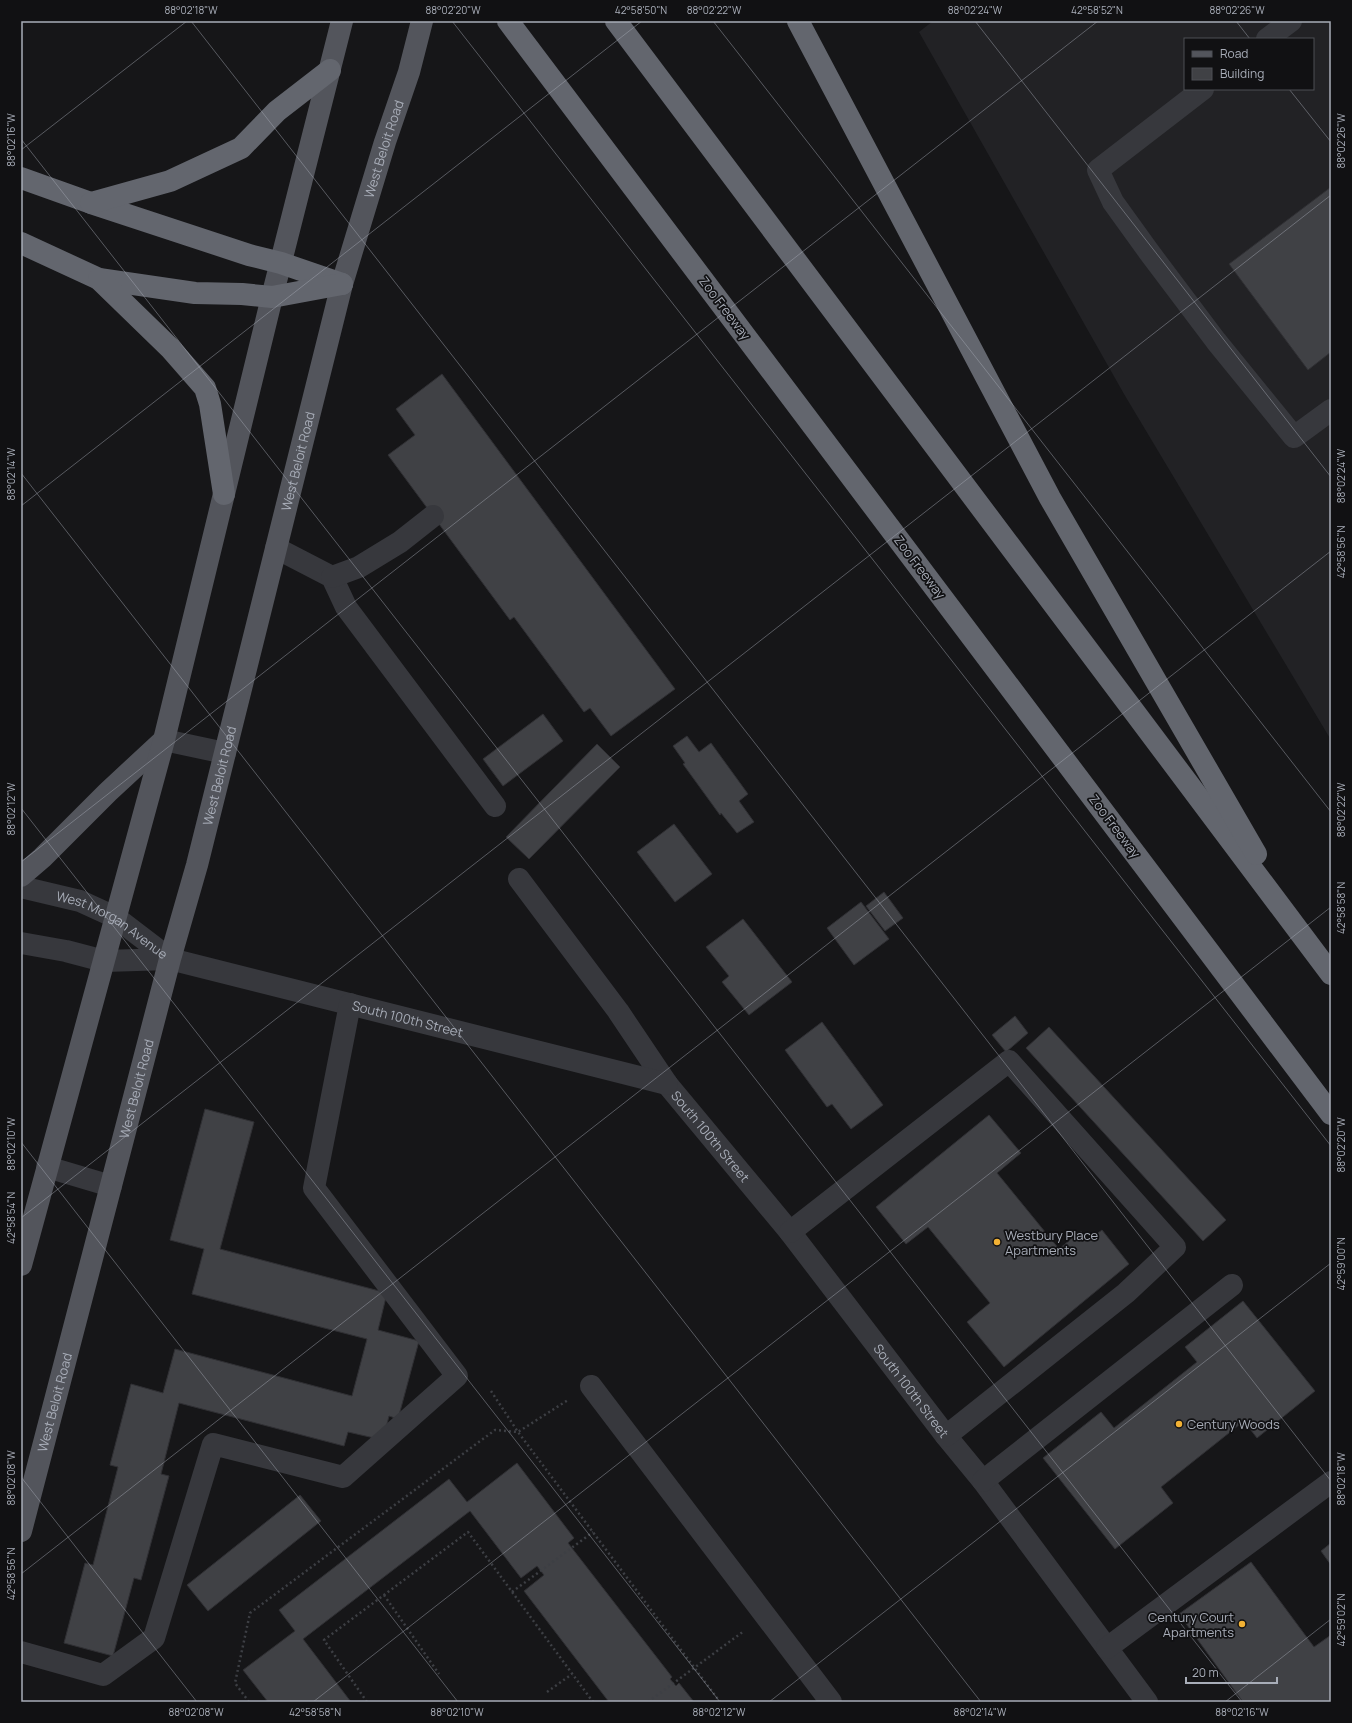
<svg xmlns="http://www.w3.org/2000/svg" width="1352" height="1723" font-family="Manrope,sans-serif">
<style>
.built{fill:#222225;fill-rule:evenodd}
.building{fill:#404145;stroke:#303034}
.lines{fill:none;stroke-linecap:round;stroke-linejoin:round}
.path{stroke:#3d3f44;stroke-width:2.5;stroke-dasharray:2 3;stroke-linecap:butt}
.minor{stroke:#37383d;stroke-width:22}
.major{stroke:#53555c;stroke-width:22}
.highway{stroke:#63666e;stroke-width:22}
.ticks{fill:none;stroke:#a8adb8;stroke-width:1;stroke-opacity:0.45}
.poi-dot{fill:#f2b134;stroke:#111113;stroke-width:1.5}
.labels{text-anchor:middle;dominant-baseline:central;stroke-width:3.5;stroke-linejoin:round;paint-order:stroke}
.street-label{font-size:13px;fill:#a8adb8;stroke:#111113}
.poi-label{font-size:13px;fill:#a8adb8;stroke:#111113;text-anchor:start}
.neatline{fill:none;stroke:#a8adb8;stroke-width:1.5}
.ticks-label{font-size:10px;text-anchor:middle;fill:#a8adb8}
</style>
<rect width="100%" height="100%" fill="#161618"/>
<!-- built -->
<path class="built" d="M933,21H1331V740L1124,394L919,32ZM1185,39H1313V89H1185Z"/>
<!-- building -->
<g class="building">
<polygon points="1331,187 1331,352 1308,370 1229,264"/>
<polygon points="442,374 675,689 611,736 590,708 584,712 514,617 510,620 388,455 415,435 396,409"/>
<polygon points="543,714 563,741 503,786 483,759"/>
<polygon points="687,736 699,752 711,743 748,794 739,801 754,822 737,833 721,813 720,815 683,764 685,763 673,746"/>
<polygon points="597,744 620,767 529,859 506,837"/>
<polygon points="674,824 712,874 675,902 637,852"/>
<polygon points="884,892 903,918 885,931 866,906"/>
<polygon points="861,902 889,939 854,965 827,928"/>
<polygon points="743,919 792,982 749,1015 722,982 729,976 706,947"/>
<polygon points="1015,1016 1028,1033 1006,1052 992,1035"/>
<polygon points="822,1022 883,1105 851,1129 832,1104 827,1107 785,1050"/>
<polygon points="1049,1027 1226,1220 1203,1241 1026,1048"/>
<polygon points="205,1109 254,1122 220,1249 387,1293 378,1330 419,1341 398,1419 389,1416 383,1440 348,1432 344,1446 179,1403 161,1474 169,1476 141,1580 134,1578 113,1656 64,1643 85,1563 93,1565 118,1467 110,1465 131,1384 163,1393 175,1349 352,1396 367,1339 192,1294 204,1249 170,1240"/>
<polygon points="989,1115 1021,1153 997,1173 1059,1249 1081,1231 1089,1240 1102,1230 1129,1264 1004,1367 967,1322 990,1303 928,1227 906,1244 876,1207"/>
<polygon points="1243,1301 1315,1391 1257,1438 1244,1421 1161,1487 1173,1503 1115,1549 1043,1458 1101,1412 1114,1428 1197,1362 1185,1347"/>
<polygon points="517,1463 574,1538 568,1543 672,1677 670,1679 676,1686 679,1683 694,1702 609,1702 524,1591 544,1575 537,1566 521,1578 470,1511 303,1639 351,1702 268,1702 243,1670 295,1631 279,1610 449,1479 467,1502"/>
<polygon points="300,1495 321,1521 208,1611 187,1585"/>
<polygon points="1331,1543 1331,1565 1321,1551"/>
<polygon points="1251,1562 1314,1647 1331,1635 1331,1702 1243,1702 1179,1614"/>
</g>
<g class="lines">
<!-- path -->
<g class="path">
<polyline points="491,1391 518,1432 720,1702"/>
<polyline points="512,1592 593,1532"/>
<polyline points="384,1595 439,1674"/>
<polyline points="547,1692 572,1674"/>
<polyline points="249,1702 235,1683 250,1613 495,1430 518,1432 568,1400"/>
<polyline points="367,1702 324,1640 468,1532 593,1702"/>
<polyline points="648,1702 744,1631"/>
</g>
<!-- minor -->
<g class="minor">
<polyline points="1267,39 1291,21"/>
<polyline points="1203,89 1098,170 1113,202 1149,252 1216,341 1294,437 1331,410"/>
<polyline points="276,548 332,577 346,607 495,806"/>
<polyline points="332,577 359,567 400,542 433,516"/>
<polyline points="164,740 225,753"/>
<path id="s1" d="M519,879L618,1011L667,1084L790,1232L946,1436L983,1481L1147,1702"/>
<path id="s2" d="M21,887L80,901L115,917L170,959"/>
<path id="s3" d="M21,943L66,951L104,961L170,959L667,1084"/>
<polyline points="47,1167 111,1186"/>
<polyline points="790,1232 1009,1061 1175,1247 1126,1293 946,1436"/>
<polyline points="591,1386 831,1702"/>
<polyline points="983,1481 1232,1285"/>
<polyline points="1107,1648 1331,1482"/>
<polyline points="21,1652 103,1675 154,1638 213,1444 343,1477 457,1376 314,1188 350,1004"/>
</g>
<!-- major -->
<g class="major">
<polyline points="21,876 42,858 108,792 164,740"/>
<polyline points="21,1265 164,740 272,297 342,21"/>
<path id="s4" d="M21,1531L170,959L197,865L342,284L385,142L409,72L422,21"/>
</g>
<!-- highway -->
<g class="highway">
<polyline points="508,21 1331,1114"/>
<polyline points="616,21 1331,974"/>
<polyline points="798,21 1050,498 1256,854"/>
<polyline points="21,178 91,203 249,255 281,263 342,284"/>
<polyline points="91,203 170,181 241,148 277,111 330,70"/>
<polyline points="21,243 99,279 195,293 242,294 272,297 342,284"/>
<polyline points="99,279 170,348 205,388 210,404 224,494"/>
</g>
</g>
<!-- ticks -->
<path class="ticks" d="M191,21L1331,1481M452,21L1331,1146M713,21L1331,812M975,21L1331,477M1236,21L1250,39M1289,89L1331,142M21,139L1242,1702M21,150L187,21M21,473L981,1702M21,506L642,21M21,808L720,1702M21,862L1098,21M21,1142L458,1702M21,1218L1331,195M21,1477L197,1702M21,1574L1331,551M313,1702L1331,907M769,1702L1331,1263M1225,1702L1331,1619"/>
<!-- markers -->
<g class="poi-dot">
<circle cx="997" cy="1242" r="4"/>
<circle cx="1179" cy="1424" r="4"/>
<circle cx="1242" cy="1624" r="4"/>
</g>
<g class="labels">
<!-- street labels -->
<g class="street-label">
<text stroke="none"><textPath href="#s4" startOffset="1429">West Beloit Road</textPath></text>
<text transform="translate(725 308) rotate(53)">Zoo Freeway</text>
<text stroke="none"><textPath href="#s4" startOffset="1105">West Beloit Road</textPath></text>
<text transform="translate(920 567) rotate(53)">Zoo Freeway</text>
<text stroke="none"><textPath href="#s4" startOffset="781">West Beloit Road</textPath></text>
<text transform="translate(1115 826) rotate(53)">Zoo Freeway</text>
<text stroke="none"><textPath href="#s2" startOffset="100">West Morgan Avenue</textPath></text>
<text stroke="none"><textPath href="#s3" startOffset="396">South 100th Street</textPath></text>
<text stroke="none"><textPath href="#s4" startOffset="457">West Beloit Road</textPath></text>
<text stroke="none"><textPath href="#s1" startOffset="321">South 100th Street</textPath></text>
<text stroke="none"><textPath href="#s1" startOffset="645">South 100th Street</textPath></text>
<text stroke="none"><textPath href="#s4" startOffset="133">West Beloit Road</textPath></text>
</g>
<!-- poi labels -->
<g class="poi-label">
<text x="1005" y="1235">Westbury Place<tspan x="1005" dy="15">Apartments</tspan></text>
<text x="1187" y="1424">Century Woods</text>
<text x="1234" y="1617" text-anchor="end">Century Court<tspan x="1234" dy="15">Apartments</tspan></text>
</g>
</g>
<!-- border -->
<rect width="1352" height="1723" fill="none" stroke="#111113" stroke-width="44"/>
<!-- legend -->
<rect x="1184" y="38" width="130" height="52" fill="#111113" stroke="#4d4f55"/>
<rect x="1192" y="51" width="20" height="6" fill="#53555c" stroke="#4d4f55"/>
<text x="1220" y="58" font-size="12" fill="#a8adb8">Road</text>
<rect x="1192" y="68" width="20" height="12" fill="#404145" stroke="#4d4f55"/>
<text x="1220" y="78" font-size="12" fill="#a8adb8">Building</text>
<!-- scale -->
<path d="M1186 1677v6h91v-6" fill="none" stroke="#a8adb8" stroke-width="2"/>
<text x="1192" y="1677" font-size="12" fill="#a8adb8" stroke="#111113" stroke-width="3" paint-order="stroke">20 m</text>
<rect x="22" y="22" width="1308" height="1679" class="neatline"/>
<g class="ticks-label">
<text x="191" y="14">88°02'18"W</text>
<text x="453" y="14">88°02'20"W</text>
<text x="641" y="14">42°58'50"N</text>
<text x="714" y="14">88°02'22"W</text>
<text x="975" y="14">88°02'24"W</text>
<text x="1097" y="14">42°58'52"N</text>
<text x="1237" y="14">88°02'26"W</text>
<text transform="translate(11 140) rotate(-90)" y="4">88°02'16"W</text>
<text transform="translate(1341 141) rotate(-90)" y="4">88°02'26"W</text>
<text transform="translate(11 474) rotate(-90)" y="4">88°02'14"W</text>
<text transform="translate(1341 476) rotate(-90)" y="4">88°02'24"W</text>
<text transform="translate(1341 552) rotate(-90)" y="4">42°58'56"N</text>
<text transform="translate(11 809) rotate(-90)" y="4">88°02'12"W</text>
<text transform="translate(1341 810) rotate(-90)" y="4">88°02'22"W</text>
<text transform="translate(1341 908) rotate(-90)" y="4">42°58'58"N</text>
<text transform="translate(11 1144) rotate(-90)" y="4">88°02'10"W</text>
<text transform="translate(1341 1145) rotate(-90)" y="4">88°02'20"W</text>
<text transform="translate(11 1218) rotate(-90)" y="4">42°58'54"N</text>
<text transform="translate(1341 1264) rotate(-90)" y="4">42°59'00"N</text>
<text transform="translate(11 1478) rotate(-90)" y="4">88°02'08"W</text>
<text transform="translate(1341 1479) rotate(-90)" y="4">88°02'18"W</text>
<text transform="translate(11 1574) rotate(-90)" y="4">42°58'56"N</text>
<text transform="translate(1341 1620) rotate(-90)" y="4">42°59'02"N</text>
<text x="196" y="1716">88°02'08"W</text>
<text x="315" y="1716">42°58'58"N</text>
<text x="457" y="1716">88°02'10"W</text>
<text x="719" y="1716">88°02'12"W</text>
<text x="980" y="1716">88°02'14"W</text>
<text x="1242" y="1716">88°02'16"W</text>
</g>
</svg>
